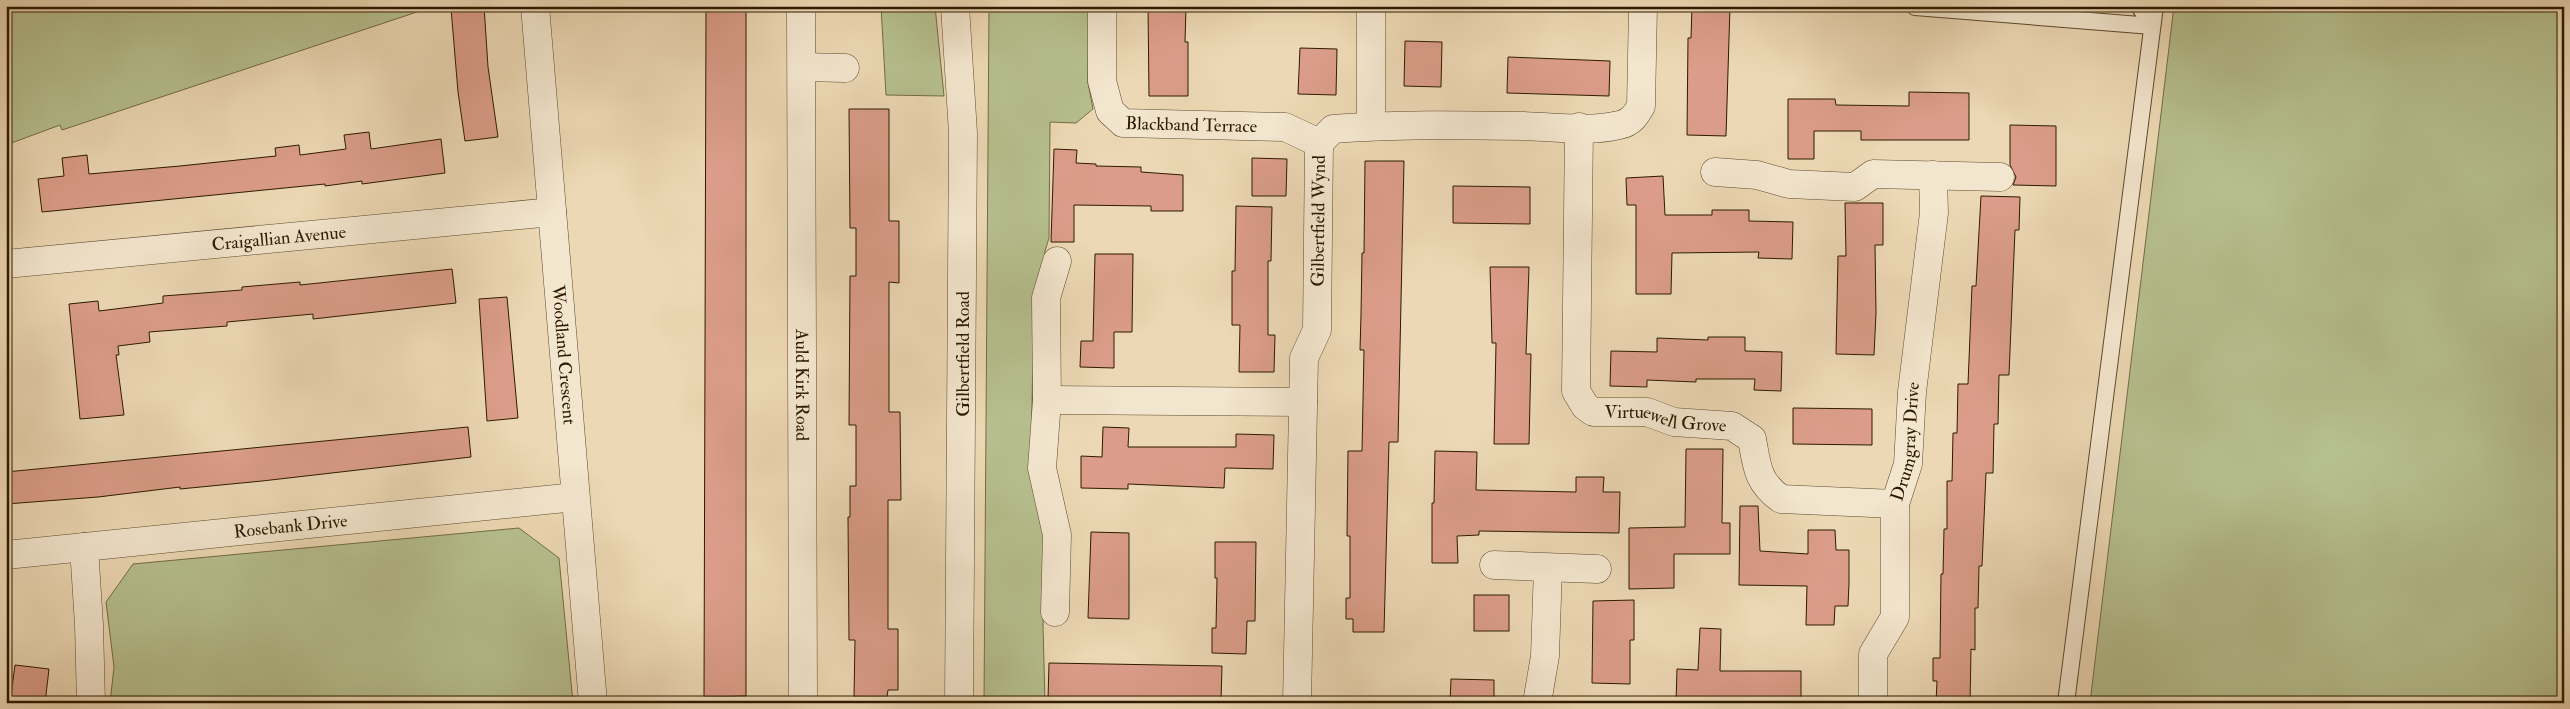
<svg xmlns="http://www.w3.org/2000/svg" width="2570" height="709" font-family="'IM FELL Double Pica',serif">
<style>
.green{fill:#b6bf8e;stroke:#726c47}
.building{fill:#db9d89;stroke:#2d1a00}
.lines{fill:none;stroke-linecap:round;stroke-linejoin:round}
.service-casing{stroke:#5d4a2d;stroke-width:18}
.minor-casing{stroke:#5d4a2d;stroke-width:29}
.service{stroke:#f3e6ce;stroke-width:16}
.minor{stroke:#f3e6ce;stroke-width:28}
.labels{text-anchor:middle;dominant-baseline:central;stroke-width:5;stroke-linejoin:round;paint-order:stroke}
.street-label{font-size:18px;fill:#2d1a00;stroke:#f3e6ce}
</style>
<rect width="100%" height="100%" fill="#ecd8b4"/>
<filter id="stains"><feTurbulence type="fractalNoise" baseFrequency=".004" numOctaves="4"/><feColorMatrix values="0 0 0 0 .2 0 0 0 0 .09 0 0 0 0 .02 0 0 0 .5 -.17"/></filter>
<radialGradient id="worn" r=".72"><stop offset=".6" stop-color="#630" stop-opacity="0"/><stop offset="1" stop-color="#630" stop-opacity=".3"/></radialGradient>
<!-- green -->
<g class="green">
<polygon points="6,6 435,6 62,130 60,125 6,145"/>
<polygon points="881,6 935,6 944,96 886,95"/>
<polygon points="989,6 1089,6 1088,83 1093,109 1076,123 1050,122 1049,238 1045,251 1045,272 1034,291 1031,463 1046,518 1043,626 1045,703 984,703"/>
<polygon points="2174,6 2564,6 2564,703 2090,703"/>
<polygon points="519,528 559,558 573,703 110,703 114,667 106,602 133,564"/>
</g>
<!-- building -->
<g class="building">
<polygon points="484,6 488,67 498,137 465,141 458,92 451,8"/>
<polygon points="706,6 746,6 746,696 704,697"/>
<polygon points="1148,6 1186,6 1185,42 1188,42 1188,96 1149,96"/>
<polygon points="1692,6 1730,6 1726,136 1687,135 1688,38 1691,38"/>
<polygon points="1405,41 1442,42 1441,87 1404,86"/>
<polygon points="1300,48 1337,49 1336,95 1298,94"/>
<polygon points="1508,57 1610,61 1609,96 1507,93"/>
<polygon points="1909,92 1969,93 1969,140 1861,140 1861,131 1814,131 1814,159 1788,159 1788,99 1835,99 1836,105 1909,106"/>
<polygon points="849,109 889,109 889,221 899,221 899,283 889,282 889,412 900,412 901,500 888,500 888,629 898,629 898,690 888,690 887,697 854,697 855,640 849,640 848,517 850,517 850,486 856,486 856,425 849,425 850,276 856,276 856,228 850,228"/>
<polygon points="2010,125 2056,126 2056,186 2013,185 2016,177 2010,165"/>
<polygon points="369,132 371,149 441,139 445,173 362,184 362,181 325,186 325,184 42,212 38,179 64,176 62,158 87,155 89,174 180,166 276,156 275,148 299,145 300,155 346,149 344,135"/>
<polygon points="1054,149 1077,150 1076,163 1096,164 1096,166 1141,167 1141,172 1183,175 1183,211 1151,211 1151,206 1074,205 1074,242 1051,242"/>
<polygon points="1252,158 1287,159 1286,196 1252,196"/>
<polygon points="1365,161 1404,161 1398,442 1389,442 1384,632 1353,632 1353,619 1346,619 1346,598 1350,598 1350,536 1347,536 1348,451 1362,451 1364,350 1360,350 1361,315 1362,253 1364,253"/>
<polygon points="1663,176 1665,215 1712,215 1712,210 1749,210 1749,221 1793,222 1792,259 1758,258 1759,252 1672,253 1671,294 1636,294 1636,205 1627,205 1626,178"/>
<polygon points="1453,186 1530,187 1530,224 1453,223"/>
<polygon points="1981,196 2020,197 2019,230 2015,230 2009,375 1999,375 1998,424 1994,424 1993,473 1986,473 1982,566 1979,566 1978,608 1975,608 1975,650 1971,649 1970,703 1936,703 1937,681 1933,681 1933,658 1940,658 1941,574 1943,574 1944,529 1947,529 1947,481 1952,481 1953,433 1957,433 1958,384 1968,384 1972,286 1976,286"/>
<polygon points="1845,203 1883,203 1883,245 1875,245 1876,313 1874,355 1836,354 1838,256 1846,256"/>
<polygon points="1236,206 1272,207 1271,261 1268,261 1268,335 1275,335 1274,372 1239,372 1240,325 1232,325 1232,271 1235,271"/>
<polygon points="1095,254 1133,254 1132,332 1114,332 1114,368 1080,367 1081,341 1093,341"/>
<polygon points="1490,267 1529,267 1526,354 1531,354 1529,444 1494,444 1496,343 1492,343"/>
<polygon points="452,269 456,303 313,319 313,314 227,322 227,326 149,332 150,342 118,346 119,355 116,355 124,415 80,419 69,304 98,301 99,311 163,303 163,296 242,290 242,287 300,282 300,285"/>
<polygon points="507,297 518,418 487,421 479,299"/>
<polygon points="1708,337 1745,337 1745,351 1782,352 1781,391 1754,390 1755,379 1696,379 1696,382 1647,380 1647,387 1610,386 1611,351 1657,352 1657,338 1708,340"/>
<polygon points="1793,408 1872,409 1872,445 1793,444"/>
<polygon points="468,427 471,457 262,481 180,489 180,487 98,497 6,504 6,472"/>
<polygon points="1103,427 1129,428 1128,447 1236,447 1236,434 1274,435 1273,469 1225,468 1224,488 1128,484 1128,489 1081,488 1081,456 1102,457"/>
<polygon points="1686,449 1723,449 1722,523 1730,523 1730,554 1674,554 1674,588 1629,589 1629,528 1685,527"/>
<polygon points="1435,451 1477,452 1476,490 1576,492 1576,477 1604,477 1603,492 1620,492 1619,533 1479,531 1479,535 1457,536 1458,563 1432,563 1432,503 1434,503"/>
<polygon points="1740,506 1758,506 1760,551 1808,554 1808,530 1835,530 1836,550 1849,550 1849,583 1848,606 1835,606 1834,625 1806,625 1807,586 1739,585"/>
<polygon points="1091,532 1129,533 1129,619 1088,618"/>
<polygon points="1215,542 1256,542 1255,621 1247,621 1246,654 1212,653 1212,628 1216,628 1217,578 1215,578"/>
<rect x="1474" y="595" width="35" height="36"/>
<polygon points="1634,600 1634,640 1630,640 1630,684 1592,683 1593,601"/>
<polygon points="1700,628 1721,629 1720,671 1801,671 1801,703 1676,703 1677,669 1698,670"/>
<polygon points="1049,663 1222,666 1221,702 1117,703 1117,701 1048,700"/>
<polygon points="15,665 49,669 45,703 10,703"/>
<polygon points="1451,679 1494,680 1494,703 1450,703"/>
</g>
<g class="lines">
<!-- service casing -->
<g class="service-casing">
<g id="service">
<polyline points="1915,7 2152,26 2139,6"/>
<polyline points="2066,703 2155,6"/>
</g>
</g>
<!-- minor casing -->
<g class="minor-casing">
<g id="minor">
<path id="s1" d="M535,6L593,703"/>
<polyline points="955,6 963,133 959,703"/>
<path id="s2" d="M1102,6V81L1110,111L1123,123L1285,127L1319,143"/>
<path id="s3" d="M801,11L803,703"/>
<polyline points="802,67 845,68"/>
<polyline points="1371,126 1371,6"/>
<path id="s4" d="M1579,127L1576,391L1585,406L1593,412H1647L1674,422L1732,426L1752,439C1757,466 1757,482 1781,499L1895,504"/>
<polyline points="1715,172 1757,175 1789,184 1855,187 1873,174 2000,177"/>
<path id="s5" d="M6,264L552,212"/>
<polyline points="1047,400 1303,402"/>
<polyline points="84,547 89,625 91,703"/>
<path id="s6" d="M6,555L575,497"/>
<polyline points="1494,565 1597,569"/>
<polyline points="1055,612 1057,535 1042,468 1047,400 1046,298 1057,261"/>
<path id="s7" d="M1297,703L1304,358L1317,330L1319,143L1333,129C1396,124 1460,125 1524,126C1551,127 1594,132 1619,125C1631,123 1636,115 1641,106L1643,6"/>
<polyline points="1537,703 1545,656 1548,568"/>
<path id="s8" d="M1873,703V654L1895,617V504L1908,464L1912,392L1934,213L1933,175"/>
</g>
</g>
<!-- service -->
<use href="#service" class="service"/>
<!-- minor -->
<use href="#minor" class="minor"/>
</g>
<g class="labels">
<!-- street labels -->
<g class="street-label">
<text stroke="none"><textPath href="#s2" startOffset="192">Blackband Terrace</textPath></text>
<text stroke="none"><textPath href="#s7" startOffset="485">Gilbertfield Wynd</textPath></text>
<text stroke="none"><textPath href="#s5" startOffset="274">Craigallian Avenue</textPath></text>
<text transform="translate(963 354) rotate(-90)">Gilbertfield Road</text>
<text stroke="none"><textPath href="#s1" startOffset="350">Woodland Crescent</textPath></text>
<text stroke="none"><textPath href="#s3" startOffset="374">Auld Kirk Road</textPath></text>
<text stroke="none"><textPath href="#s4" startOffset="365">Virtuewell Grove</textPath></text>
<text stroke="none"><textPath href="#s8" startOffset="269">Drumgray Drive</textPath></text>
<text stroke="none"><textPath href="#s6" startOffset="286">Rosebank Drive</textPath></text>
</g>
</g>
<!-- margin -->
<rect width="2570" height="709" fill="none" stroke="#ecd8b4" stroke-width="25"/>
<rect x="8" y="8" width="2555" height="694" fill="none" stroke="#2d1a00" stroke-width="2.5"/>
<rect x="12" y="12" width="2545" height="684" fill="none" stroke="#2d1a00"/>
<rect width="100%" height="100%" filter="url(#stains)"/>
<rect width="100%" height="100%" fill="url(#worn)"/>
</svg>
